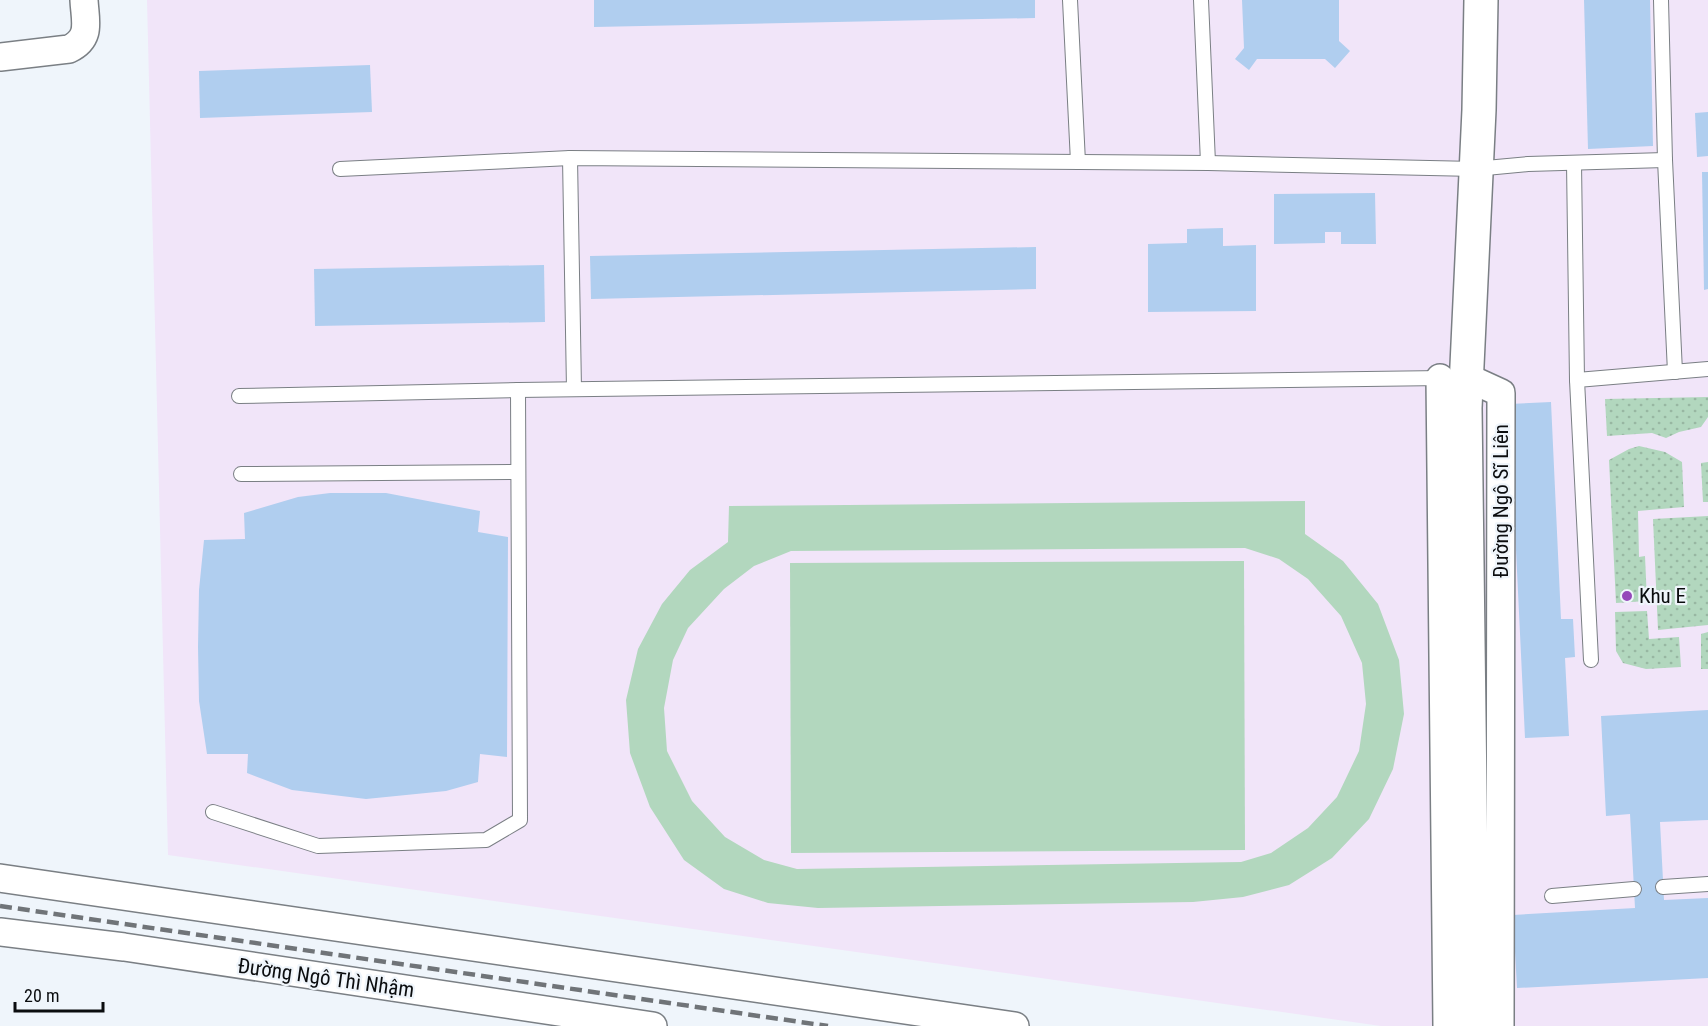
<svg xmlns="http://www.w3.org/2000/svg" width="1708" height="1026" font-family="'Roboto Condensed',sans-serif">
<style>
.education{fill:#f1e5f9}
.grass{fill:url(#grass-dots)}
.pitch{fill:#b2d7be;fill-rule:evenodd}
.building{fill:#b0ceef}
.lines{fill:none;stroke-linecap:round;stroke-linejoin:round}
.service-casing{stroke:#7a7f84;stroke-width:16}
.minor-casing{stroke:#7a7f84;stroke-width:30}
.tertiary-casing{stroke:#7a7f84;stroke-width:36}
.service{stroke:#fff;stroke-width:14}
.minor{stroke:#fff;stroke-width:27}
.tertiary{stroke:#fff;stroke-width:33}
.rail{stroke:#707478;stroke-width:4.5;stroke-dasharray:12 6;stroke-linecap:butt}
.poi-dot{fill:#9548ba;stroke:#eff5fb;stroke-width:2}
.labels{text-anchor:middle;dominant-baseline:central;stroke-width:4.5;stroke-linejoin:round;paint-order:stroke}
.street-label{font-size:21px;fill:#0b0d0f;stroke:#eff5fb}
.poi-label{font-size:21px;fill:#0b0d0f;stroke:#eff5fb;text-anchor:start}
</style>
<defs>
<pattern id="grass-dots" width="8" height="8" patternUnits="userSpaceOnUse" patternTransform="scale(1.5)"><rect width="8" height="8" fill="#b2d7be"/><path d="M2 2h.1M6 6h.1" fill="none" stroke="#98b7a2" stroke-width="1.8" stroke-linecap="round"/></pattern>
</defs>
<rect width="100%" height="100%" fill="#eff5fb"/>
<!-- education -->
<polygon class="education" points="147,0 1708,0 1708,1026 1381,1026 168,855"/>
<!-- grass -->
<g class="grass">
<polygon points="1708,397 1708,417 1701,427 1679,432 1666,438 1652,433 1607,436 1605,399"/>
<polygon points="1639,446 1665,452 1682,462 1684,507 1638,511 1639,557 1645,556 1647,601 1616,603 1609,460 1629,449"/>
<polygon points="1708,462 1708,502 1703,502 1701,463"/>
<polygon points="1708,516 1708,625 1658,630 1653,519"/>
<polygon points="1647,611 1649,639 1679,637 1681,667 1646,669 1623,663 1616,651 1615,612"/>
<polygon points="1708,632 1708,669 1701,669 1701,634"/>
</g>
<!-- pitch -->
<g class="pitch">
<path d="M1305,501V534L1343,561L1378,604L1399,660L1404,714L1393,769L1369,819L1332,858L1289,885L1243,897L1193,902L818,908L768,903L724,889L684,860L650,807L630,753L626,700L638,649L662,604L690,570L728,542L729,506ZM1245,548L1279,559L1308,579L1341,616L1362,663L1366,704L1359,751L1337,797L1308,828L1271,853L1241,862L797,869L764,860L725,837L692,801L667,751L664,708L673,660L688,628L724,589L754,566L791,551Z"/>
<polygon points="1244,561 1245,850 791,853 790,563"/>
</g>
<!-- building -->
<g class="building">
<polygon points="594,0 1035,0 1035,18 594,27"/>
<polygon points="1242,0 1339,0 1339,41 1350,51 1335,68 1325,59 1257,59 1249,70 1235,59 1244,48"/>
<polygon points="1584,0 1650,0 1653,146 1588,149"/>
<polygon points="370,65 372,112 200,118 199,71"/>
<polygon points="1708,112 1708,156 1697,157 1695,113"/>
<polygon points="1702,172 1708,172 1708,289 1704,290"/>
<polygon points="1375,193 1376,244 1341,244 1341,232 1325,232 1325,243 1274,244 1274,194"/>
<polygon points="1223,228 1223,246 1256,245 1256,311 1148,312 1148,244 1187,243 1187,229"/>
<polygon points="1036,247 1036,289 591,299 590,256"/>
<polygon points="544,265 545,322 315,326 314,269"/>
<polygon points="1551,402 1561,619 1573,619 1575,657 1565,658 1569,736 1525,738 1509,404"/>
<polygon points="330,493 386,493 480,511 478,532 508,537 507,757 480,754 478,782 446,791 366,799 292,790 247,773 248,754 207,754 199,701 198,647 199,590 204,540 245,539 244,513 298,497"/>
<polygon points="1708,710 1708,820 1660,822 1664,900 1708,898 1708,978 1517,988 1513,915 1635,908 1630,814 1606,816 1601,716"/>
</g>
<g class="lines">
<!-- service casing -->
<g class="service-casing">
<g id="service">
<polyline points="1070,0 1078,162"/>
<polyline points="1201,0 1208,163"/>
<polyline points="1661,0 1665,160 1675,372"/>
<polyline points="570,158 574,389"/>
<polyline points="1574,163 1577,380"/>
<polyline points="340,169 570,158 1208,163 1475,169 1528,164 1665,160"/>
<polyline points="239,396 518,390 1443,378"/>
<polyline points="241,474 518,472"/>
<polyline points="1591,660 1577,380 1708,369"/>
<polyline points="213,812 318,846 486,840 520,820 518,390"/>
<polyline points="1663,887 1708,884"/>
<polyline points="1552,896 1634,889"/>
</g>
</g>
<!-- minor casing -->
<g class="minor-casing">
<g id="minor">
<path d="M0,57L69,49C92,38 85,21 84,0"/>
<polyline points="1466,377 1501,393 1500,1026"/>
<polyline points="1440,378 1447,1026"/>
<polyline points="0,878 1015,1026"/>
<polyline points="0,932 124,947 653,1026"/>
</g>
</g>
<!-- tertiary casing -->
<g class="tertiary-casing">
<polyline id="tertiary" points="1473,1026 1465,408 1479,110 1481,0"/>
</g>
<!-- service -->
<use href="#service" class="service"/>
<!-- minor -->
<use href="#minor" class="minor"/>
<!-- tertiary -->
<use href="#tertiary" class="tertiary"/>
<!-- rail -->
<polyline class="rail" points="0,906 828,1026"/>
</g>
<!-- markers -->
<circle class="poi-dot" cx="1627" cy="596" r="6"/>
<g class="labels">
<!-- street labels -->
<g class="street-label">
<text transform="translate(1501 501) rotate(-90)">Đường Ngô Sĩ Liên</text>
<text transform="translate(326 978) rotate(8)">Đường Ngô Thì Nhậm</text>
</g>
<!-- poi labels -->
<g class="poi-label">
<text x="1639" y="596">Khu E</text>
</g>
</g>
<!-- scale -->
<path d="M15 1002v9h88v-9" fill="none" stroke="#0b0d0f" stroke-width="3"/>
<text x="24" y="1002" font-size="18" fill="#0b0d0f" stroke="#eff5fb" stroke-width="4.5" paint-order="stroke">20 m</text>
</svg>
